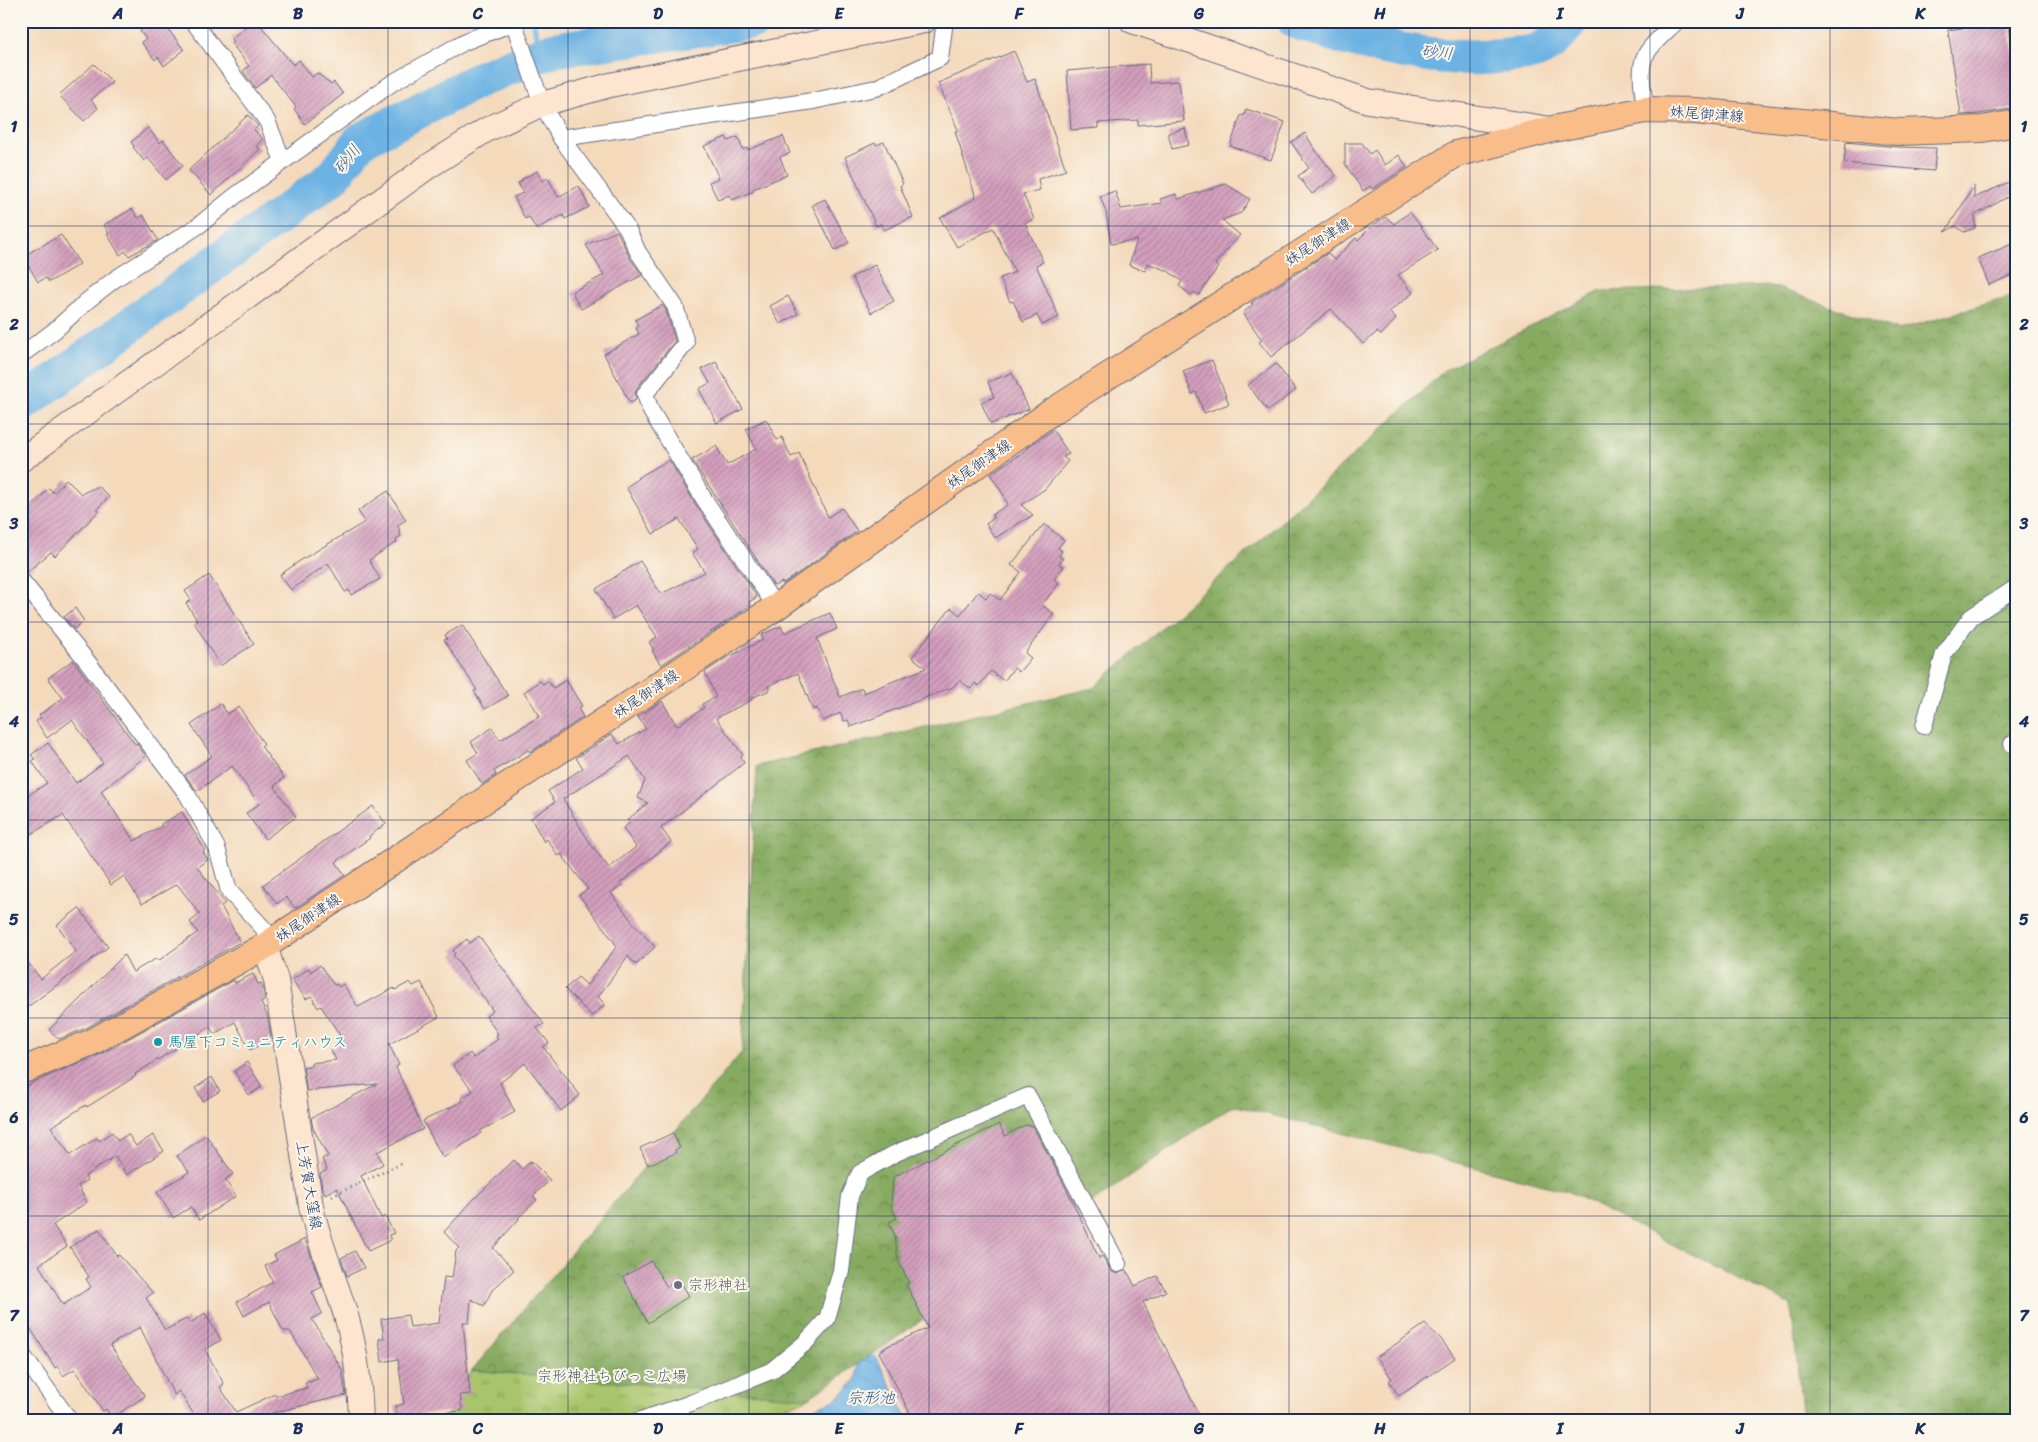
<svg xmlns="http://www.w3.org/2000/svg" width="2038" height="1442" font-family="Sriracha,'Klee One',sans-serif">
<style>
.grass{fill:url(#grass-tufts);stroke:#627a65}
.forest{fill:url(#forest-crowns);stroke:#506c5f}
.water{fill:url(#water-ripples);stroke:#4470a0}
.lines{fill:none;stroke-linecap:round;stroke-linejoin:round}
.stream{stroke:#6cb2e3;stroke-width:6}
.river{stroke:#6cb2e3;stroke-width:36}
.building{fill:url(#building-hatch);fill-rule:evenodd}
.street-casing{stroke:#676a7f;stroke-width:18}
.secondary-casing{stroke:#676a7f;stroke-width:26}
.primary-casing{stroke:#676a7f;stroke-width:28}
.path{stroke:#676a7f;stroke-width:3;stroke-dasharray:1 4;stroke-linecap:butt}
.street{stroke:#fff;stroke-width:16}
.secondary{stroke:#fde5d0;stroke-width:24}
.primary{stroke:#f9bd89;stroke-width:26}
.grid{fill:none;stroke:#1b2f5e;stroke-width:1;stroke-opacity:0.55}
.culture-dot{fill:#0f9aa8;stroke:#fbf7ec;stroke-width:2}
.worship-dot{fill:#6b7280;stroke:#fbf7ec;stroke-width:2}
.labels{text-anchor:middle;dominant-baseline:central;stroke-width:4;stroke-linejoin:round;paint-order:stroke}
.street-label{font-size:15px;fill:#1b2f5e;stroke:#fbf7ec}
.culture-label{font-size:15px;fill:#0d838f;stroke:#fbf7ec;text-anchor:start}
.worship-label{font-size:15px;fill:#5b616d;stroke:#fbf7ec;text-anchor:start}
.park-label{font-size:15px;fill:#465c62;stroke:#fbf7ec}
.water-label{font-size:16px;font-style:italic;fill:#335686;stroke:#fbf7ec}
.neatline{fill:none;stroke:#1b2f5e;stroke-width:2}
.grid-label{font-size:16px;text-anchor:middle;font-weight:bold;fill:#1b2f5e}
</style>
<defs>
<pattern id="grass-tufts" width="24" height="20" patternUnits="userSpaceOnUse" patternTransform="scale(1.25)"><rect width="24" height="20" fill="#a9c56c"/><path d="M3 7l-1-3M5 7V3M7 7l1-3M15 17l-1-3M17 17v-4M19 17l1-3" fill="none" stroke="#89a05c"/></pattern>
<pattern id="forest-crowns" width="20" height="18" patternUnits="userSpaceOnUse" patternTransform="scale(1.25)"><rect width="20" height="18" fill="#86aa60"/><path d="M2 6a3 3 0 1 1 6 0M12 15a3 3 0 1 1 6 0" fill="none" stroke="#6d8b52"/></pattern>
<pattern id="water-ripples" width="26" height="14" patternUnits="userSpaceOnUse" patternTransform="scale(1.25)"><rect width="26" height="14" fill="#6cb2e3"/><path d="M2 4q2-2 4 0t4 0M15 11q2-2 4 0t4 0" fill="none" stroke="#5891bb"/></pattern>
<pattern id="building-hatch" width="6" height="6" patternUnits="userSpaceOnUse" patternTransform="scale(1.25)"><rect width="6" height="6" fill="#d49fbd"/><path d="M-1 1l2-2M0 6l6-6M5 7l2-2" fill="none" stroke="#ab829d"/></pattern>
</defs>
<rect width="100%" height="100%" fill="#fbf7ec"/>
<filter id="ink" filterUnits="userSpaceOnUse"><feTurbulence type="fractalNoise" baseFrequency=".02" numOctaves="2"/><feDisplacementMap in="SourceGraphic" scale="10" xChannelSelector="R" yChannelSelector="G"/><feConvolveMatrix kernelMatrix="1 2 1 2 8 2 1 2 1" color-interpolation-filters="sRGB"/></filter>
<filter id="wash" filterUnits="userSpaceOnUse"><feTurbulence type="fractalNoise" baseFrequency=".0096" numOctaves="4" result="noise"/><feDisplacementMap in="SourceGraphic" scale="20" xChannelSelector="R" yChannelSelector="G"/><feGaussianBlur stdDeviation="1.12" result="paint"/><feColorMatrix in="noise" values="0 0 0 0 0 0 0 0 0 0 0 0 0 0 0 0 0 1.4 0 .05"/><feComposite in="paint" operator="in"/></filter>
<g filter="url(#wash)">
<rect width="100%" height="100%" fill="#f4d9bb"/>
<!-- grass -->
<polygon class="grass" points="615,1329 809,1398 755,1421 448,1421 447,1418 472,1370 516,1374 563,1344"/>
<!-- forest -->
<polygon class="forest" points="1772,286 1898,330 2017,295 2017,1421 1803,1421 1791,1305 1570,1192 1233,1105 809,1398 472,1370 742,1052 757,766 1093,688 1280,523 1445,370 1601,291"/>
<!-- water -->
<polygon class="water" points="871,1355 876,1357 909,1421 801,1421 814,1408 835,1400 846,1390 856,1379 858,1364"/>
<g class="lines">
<!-- stream -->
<polyline class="stream" points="533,21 541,54"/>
<!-- river -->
<g class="river">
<path d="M1295,21C1360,45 1441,64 1510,55C1518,54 1529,54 1537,51C1551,45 1562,33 1570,21"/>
<polyline points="21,405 333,177 360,141 480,79 552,50 754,21"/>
</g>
</g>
<g id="blocks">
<!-- building -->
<g class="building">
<polygon points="153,21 162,21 184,50 164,66 158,57 155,60 141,42 146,39 140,31"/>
<polygon points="252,21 257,21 293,65 299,60 312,77 317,73 331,84 334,82 343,94 305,124 294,109 296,107 271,75 255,88 243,71 249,66 231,43 234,41 231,39"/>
<polygon points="2008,21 2017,75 2017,108 1979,114 1961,115 1948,30"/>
<polygon points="1014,51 1027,82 1035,79 1066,170 1038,179 1040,190 1023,194 1034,219 1025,223 1043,262 1036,265 1059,317 1042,325 1037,315 1023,322 1013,301 1010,302 1000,278 1015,272 993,228 957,247 940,218 976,198 955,131 958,130 938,83"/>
<polygon points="94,64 112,82 91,100 98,108 84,121 59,95"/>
<polygon points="1149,64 1150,83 1179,81 1184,121 1138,125 1138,120 1098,123 1098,128 1071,130 1067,71"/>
<polygon points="1246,109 1285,122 1271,160 1230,146 1241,115 1244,116"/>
<polygon points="248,115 258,126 254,130 263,139 256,146 260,149 211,195 189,170"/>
<polygon points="148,128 160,143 163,140 183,166 166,180 148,158 144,161 133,147 134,146 131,142"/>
<polygon points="1185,128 1189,145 1172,149 1168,133"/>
<polygon points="1305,133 1316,151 1336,176 1312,194 1298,176 1309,168 1291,142"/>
<polygon points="783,136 790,153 780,157 787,175 753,189 754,191 732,200 729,195 718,200 709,182 719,178 704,146 726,137 728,141 738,137 743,150 747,148 748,150"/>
<polygon points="884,142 903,184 900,186 913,217 884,230 881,224 876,226 845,157 875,143 876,145"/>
<polygon points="1846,142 1897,147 1936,148 1934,171 1844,163"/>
<polygon points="1345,143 1362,143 1370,154 1375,150 1385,165 1399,155 1407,167 1372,189 1370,186 1363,191 1345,164"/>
<polygon points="537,171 542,181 548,178 558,197 579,186 589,207 565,219 563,215 536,229 529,217 525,219 514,197 523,193 518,183 522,181 521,180"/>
<polygon points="2009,182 2015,193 1975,215 1975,228 1964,232 1955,226 1945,232 1974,186 1974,198"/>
<polygon points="1226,184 1250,199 1241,213 1222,220 1240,235 1215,264 1218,267 1199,295 1194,292 1191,295 1179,286 1182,281 1168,271 1147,263 1145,271 1129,265 1137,240 1111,244 1106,212 1100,196 1115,191 1121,209 1162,203 1160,199 1176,194 1178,199"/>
<polygon points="825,199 849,243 835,250 812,205"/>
<polygon points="132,209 138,218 143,215 158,240 129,256 125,251 120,255 107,234 109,233 104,225"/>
<polygon points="1410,212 1438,250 1398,275 1413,293 1389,312 1396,319 1381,335 1377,332 1363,344 1331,309 1271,357 1259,342 1262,340 1243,313 1253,304 1251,303 1328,253 1334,260 1356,238 1358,240 1373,225 1386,217 1394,224"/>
<polygon points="617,231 630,258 642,275 581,309 572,292 604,275 586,245"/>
<polygon points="61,235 80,264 49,282 46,278 38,282 24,258 25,255"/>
<polygon points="2017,242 2017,273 1989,285 1978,258"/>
<polygon points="875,265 894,301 871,313 852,277"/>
<polygon points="788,296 798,314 780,324 770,306"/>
<polygon points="662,305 666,310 675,341 637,388 635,393 636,400 630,403 604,354 639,334 636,328 638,326 635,320"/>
<polygon points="1212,360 1229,404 1204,413 1196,392 1192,394 1183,371"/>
<polygon points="716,362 743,409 717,423 699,389 710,383 702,369"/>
<polygon points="1276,364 1296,390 1268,411 1248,385"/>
<polygon points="1012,373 1029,409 991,424 981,402 994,397 988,382"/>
<polygon points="766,419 777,440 782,437 791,457 799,453 828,517 842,508 857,531 783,584 782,582 774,586 692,460 716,446 727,465 756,449 746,429"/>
<polygon points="1053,430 1069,454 1063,457 1068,461 1045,489 1021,505 1033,515 995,538 986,524 994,518 992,515 1008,504 1004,498 1005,497 990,474 1029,448 1028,447"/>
<polygon points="669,460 696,505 757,597 749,602 751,605 661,665 652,651 654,650 649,642 657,637 636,605 613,619 596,589 640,561 661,594 705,572 692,553 698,549 679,519 653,534 626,487 638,479 637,478"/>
<polygon points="66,479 81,494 98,486 109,497 97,509 99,511 55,556 51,552 27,572 21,570 21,517 49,488 54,493"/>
<polygon points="388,491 406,520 398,525 401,536 396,539 397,542 369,560 380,579 351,595 349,590 345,592 328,563 291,590 280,575 301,560 365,522 358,511"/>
<path d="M1044,524L1064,540L1058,548L1062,551L1059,556L1063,559L1059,564L1064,567L1054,579L1059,583L1042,605L1054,614L1025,653L1031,658L1019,672L1014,668L1004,681L991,671L979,686L975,683L971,689L959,680L953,687L851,727L848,720L844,721L840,713L823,721L817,708L813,710L798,673L768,686L770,690L751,698L752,700L716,718L743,755L741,757L744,763L661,828L671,842L620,883L622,885L611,893L634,924L655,947L636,965L628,956L598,997L605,1004L592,1016L565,989L578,977L587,985L617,946L579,895L588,889L561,854L558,856L547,839L544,842L531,818L555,802L548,791L583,768L576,758L612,734L619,744L646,729L638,717L662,701L677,726L704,708L702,704L716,697L705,672L726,658L763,640L761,635L781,626L784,633L830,613L837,629L817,638L840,697L862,688L864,693L926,668L912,657L951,608L960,615L978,592L986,598L990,593L1000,600L1021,572L1011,565ZM629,756L645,780L638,798L648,803L627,820L630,823L623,828L636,847L609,868L592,846L563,799Z"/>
<polygon points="209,575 254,644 220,666 194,622 197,620 186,603 191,600 185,591"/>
<polygon points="75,608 84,621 74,629 64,617"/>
<polygon points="462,625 508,696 485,709 474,691 477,690 444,640 447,639 445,635"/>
<polygon points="73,660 135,744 136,743 146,756 101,791 134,841 162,826 161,824 182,812 205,850 203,852 208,860 197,867 225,903 221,906 240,942 86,1028 59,1039 49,1030 124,955 133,972 157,958 158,961 198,932 190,922 200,914 177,884 142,904 124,876 111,885 63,815 21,840 21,800 47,783 32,761 35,759 31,755 48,743 76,783 103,763 72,720 47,738 36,721 41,718 39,715 63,698 48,678"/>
<polygon points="566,680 582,706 578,708 583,717 530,752 528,750 494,771 496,775 482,784 467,760 478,753 471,742 492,728 500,740 540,716 524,692 540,681 543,684 548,681 553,688"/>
<polygon points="221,704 227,714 239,707 264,744 261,746 284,778 274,786 296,817 265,839 246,813 259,804 232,766 197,791 185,775 212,756 191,725"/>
<polygon points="373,806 386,824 369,836 370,838 336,862 345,875 295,908 286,897 277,904 263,885"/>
<polygon points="79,908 108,947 21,1012 21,954 41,979 76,951 57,925"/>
<polygon points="479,936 544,1024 537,1028 549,1043 543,1047 580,1095 561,1111 525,1063 500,1083 515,1112 480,1131 481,1133 443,1158 423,1121 463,1101 461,1098 473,1091 453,1066 470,1053 474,1058 498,1039 496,1035 498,1034 486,1016 493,1011 453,955 455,953 453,950 467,939 470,943"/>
<polygon points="320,965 334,985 337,984 339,987 343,984 358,1007 394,988 395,990 410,982 413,986 421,982 439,1017 389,1044 399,1065 396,1067 423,1129 377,1152 383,1164 361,1176 381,1218 385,1216 394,1233 389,1235 391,1240 368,1251 337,1188 325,1194 322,1188 320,1174 327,1170 322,1159 328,1156 313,1128 311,1118 377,1084 307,1091 303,1067 311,1066 311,1063 336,1060 331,1050 343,1040 321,1006 318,1008 311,996 306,999 292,980 309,968 311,972"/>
<polygon points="253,974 258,984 261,983 263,988 265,1000 261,1003 267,1015 271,1037 267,1039 268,1041 250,1050 235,1022 214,1034 210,1027 135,1074 136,1076 87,1107 86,1105 51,1127 70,1155 97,1138 99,1141 112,1132 118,1141 128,1134 136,1146 153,1135 164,1151 127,1175 115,1156 85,1176 87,1180 78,1186 87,1202 53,1225 67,1246 39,1265 63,1305 91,1287 86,1279 89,1277 70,1247 99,1229 117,1256 119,1255 153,1293 146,1298 165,1330 188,1318 190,1323 205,1313 221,1340 205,1350 224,1384 220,1387 236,1412 275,1394 276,1396 307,1388 305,1383 318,1379 290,1331 283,1331 269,1302 244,1316 237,1302 273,1282 265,1266 277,1260 274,1255 305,1239 322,1287 312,1292 322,1313 312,1319 342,1370 346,1395 272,1413 276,1421 198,1421 179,1391 174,1395 140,1327 110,1345 145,1396 112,1418 106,1409 103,1411 75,1369 63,1376 58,1366 55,1368 21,1313 21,1090 34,1082 99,1055 234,980 235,983"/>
<polygon points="247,1062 262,1087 249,1095 234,1071"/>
<polygon points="212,1077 220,1091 203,1101 195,1088"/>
<polygon points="999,1124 1005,1136 1025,1125 1033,1126 1066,1188 1099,1258 1102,1256 1112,1272 1118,1274 1126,1269 1135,1286 1157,1276 1166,1291 1143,1302 1202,1421 914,1421 879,1352 888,1346 928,1328 906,1284 909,1283 898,1260 895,1236 889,1222 897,1218 891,1206 893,1177"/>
<polygon points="673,1133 680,1148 675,1150 676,1153 648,1165 640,1148"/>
<polygon points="206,1135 233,1174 225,1180 236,1196 199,1220 191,1207 173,1218 157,1192 189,1172 177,1156"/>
<polygon points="514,1160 522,1169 531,1161 550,1180 533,1196 537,1200 518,1218 519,1219 493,1248 514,1270 492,1290 484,1306 471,1299 469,1323 463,1322 470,1394 460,1395 462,1411 422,1414 424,1421 399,1421 395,1406 404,1404 398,1359 382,1362 379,1339 384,1338 381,1319 408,1315 410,1327 439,1323 444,1277 452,1278 456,1251 459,1248 444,1232 475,1198"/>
<polygon points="355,1251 364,1268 347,1276 341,1258"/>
<polygon points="651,1261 667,1287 679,1279 689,1296 648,1323 623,1277"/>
<polygon points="1425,1324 1441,1339 1455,1358 1399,1396 1389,1381 1392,1379 1377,1357"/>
</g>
</g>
</g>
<g filter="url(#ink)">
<use href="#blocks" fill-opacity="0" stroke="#676a7f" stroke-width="1"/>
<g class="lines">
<!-- street casing -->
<g class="street-casing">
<g id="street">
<polyline points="193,21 267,121 283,161"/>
<polyline points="513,21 542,104 561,138 627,228 638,252 675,306 686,343 645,394 651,411 704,499 776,607"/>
<path d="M1645,110C1644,94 1638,71 1645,56C1652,43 1666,32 1677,21"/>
<polyline points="561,138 813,101 876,88 940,58 945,21"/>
<polyline points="21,355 54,331 87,301 115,279 198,226 235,196 392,83 464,42 518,21"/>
<polyline points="21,580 87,661 187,794 217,848 229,891 265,930 265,946"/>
<polyline points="1924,726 1944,654 1971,617 2017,587"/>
<polyline points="2012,744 2017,743"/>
<polyline points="21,1353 70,1421"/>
<polyline points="638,1421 691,1403 771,1371 805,1343 827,1319 841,1271 850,1196 860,1173 894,1154 1028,1096 1118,1264"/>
</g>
</g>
<!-- secondary casing -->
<g class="secondary-casing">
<g id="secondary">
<polyline points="1132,21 1368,101 1551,129"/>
<polyline points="21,460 429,166 486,130 542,104 610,85 924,21"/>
<path d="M265,946L276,980L311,1206C319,1245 336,1281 347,1319C356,1351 360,1387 361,1421"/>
</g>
</g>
<!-- primary casing -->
<g class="primary-casing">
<polyline id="primary" points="21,1071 92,1042 265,946 776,607 1050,413 1456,154 1553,129 1645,110 1695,111 1899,132 1982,129 2017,123"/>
</g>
<!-- path -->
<g class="path">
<polyline points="332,1196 401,1164"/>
<polyline points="441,1421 447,1418"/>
</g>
<!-- street -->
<use href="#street" class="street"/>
<!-- secondary -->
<use href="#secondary" class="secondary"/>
<!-- primary -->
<use href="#primary" class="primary"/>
</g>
</g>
<!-- grid -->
<path class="grid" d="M208,21V1421M388,21V1421M568,21V1421M749,21V1421M929,21V1421M1109,21V1421M1289,21V1421M1470,21V1421M1650,21V1421M1830,21V1421M21,226H2017M21,424H2017M21,622H2017M21,820H2017M21,1018H2017M21,1216H2017"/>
<!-- markers -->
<circle class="culture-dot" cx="158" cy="1042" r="5"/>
<circle class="worship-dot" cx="678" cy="1285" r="5"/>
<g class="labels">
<!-- street labels -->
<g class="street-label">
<text transform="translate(1707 114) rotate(4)">妹尾御津線</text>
<text transform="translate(1318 242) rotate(-33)">妹尾御津線</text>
<text transform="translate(979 464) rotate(-35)">妹尾御津線</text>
<text transform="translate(646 694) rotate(-34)">妹尾御津線</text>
<text transform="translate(308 918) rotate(-34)">妹尾御津線</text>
<text transform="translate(309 1185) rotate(80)">上芳賀大窪線</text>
</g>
<!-- culture labels -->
<g class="culture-label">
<text x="168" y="1042">馬屋下コミュニティハウス</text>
</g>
<!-- worship labels -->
<g class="worship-label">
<text x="688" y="1285">宗形神社</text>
</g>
<!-- park labels -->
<g class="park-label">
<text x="612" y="1376">宗形神社ちびっこ広場</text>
</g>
<!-- water labels -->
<g class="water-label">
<text transform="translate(1437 52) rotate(6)">砂川</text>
<text transform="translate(347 159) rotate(-51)">砂川</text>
<text x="871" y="1397">宗形池</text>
</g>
</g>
<!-- margin -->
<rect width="2038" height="1442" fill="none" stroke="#fbf7ec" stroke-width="55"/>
<rect x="28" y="28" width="1982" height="1386" class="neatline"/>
<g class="grid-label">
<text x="118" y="19">A</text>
<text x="298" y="19">B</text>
<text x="478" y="19">C</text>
<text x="658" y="19">D</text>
<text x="839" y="19">E</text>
<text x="1019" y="19">F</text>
<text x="1199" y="19">G</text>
<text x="1380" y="19">H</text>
<text x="1560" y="19">I</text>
<text x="1740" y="19">J</text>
<text x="1920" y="19">K</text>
<text x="14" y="132">1</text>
<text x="2024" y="132">1</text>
<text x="14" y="330">2</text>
<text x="2024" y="330">2</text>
<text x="14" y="529">3</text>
<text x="2024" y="529">3</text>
<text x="14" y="727">4</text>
<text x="2024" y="727">4</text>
<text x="14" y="925">5</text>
<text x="2024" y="925">5</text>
<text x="14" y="1123">6</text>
<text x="2024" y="1123">6</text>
<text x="14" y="1321">7</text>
<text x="2024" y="1321">7</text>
<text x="118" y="1434">A</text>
<text x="298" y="1434">B</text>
<text x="478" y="1434">C</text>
<text x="658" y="1434">D</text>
<text x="839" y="1434">E</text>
<text x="1019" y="1434">F</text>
<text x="1199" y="1434">G</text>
<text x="1380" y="1434">H</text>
<text x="1560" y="1434">I</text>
<text x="1740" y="1434">J</text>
<text x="1920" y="1434">K</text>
</g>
</svg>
